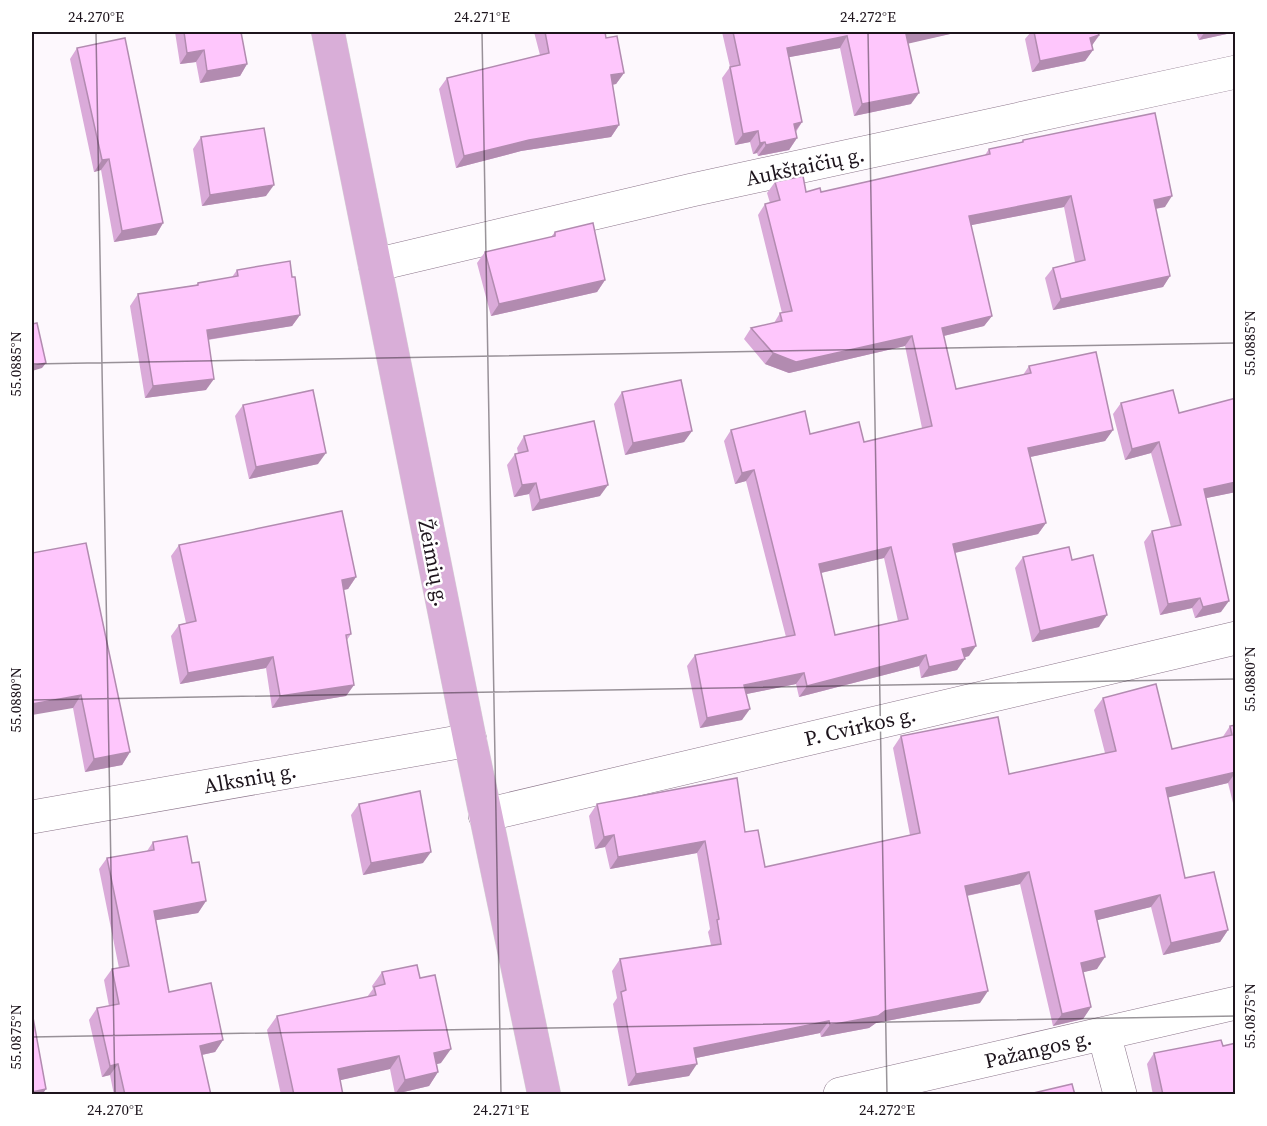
<svg xmlns="http://www.w3.org/2000/svg" width="1267" height="1126" font-family="'Source Serif 4',serif">
<style>
.lines{fill:none;stroke-linecap:round;stroke-linejoin:round}
.minor-casing{stroke:#8c768b;stroke-width:34}
.major-casing{stroke:#d6d5d6;stroke-width:34}
.minor{stroke:#fff;stroke-width:33}
.major{stroke:#d9aed8;stroke-width:33}
.wall{fill:#daaad9;fill-rule:evenodd}
.shaded-wall{fill:#b28bb0}
.building{fill:#fec6fc;stroke:#b28bb0;stroke-width:1.5;fill-rule:evenodd}
.ticks{fill:none;stroke:#1d141c;stroke-width:1.5;stroke-opacity:0.45}
.labels{text-anchor:middle;dominant-baseline:central;stroke-width:5;stroke-linejoin:round;paint-order:stroke}
.street-label{font-size:21px;fill:#1d141c;stroke:#fff}
.neatline{fill:none;stroke:#1d141c;stroke-width:2}
.ticks-label{font-size:15px;text-anchor:middle;fill:#1d141c}
</style>
<rect width="100%" height="100%" fill="#fdf8fd"/>
<g class="lines">
<!-- minor casing -->
<g class="minor-casing">
<g id="minor">
<polyline points="375,265 692,190 1236,72"/>
<polyline points="485,815 1236,638"/>
<polyline points="32,817 470,740"/>
<polyline points="1104,1034 1120,1094"/>
<polyline points="840,1094 1236,1003"/>
</g>
</g>
<!-- major casing -->
<g class="major-casing">
<polyline id="major" points="328,32 470,740 544,1094"/>
</g>
<!-- minor -->
<use href="#minor" class="minor"/>
<!-- major -->
<use href="#major" class="major"/>
</g>
<!-- wall -->
<g class="wall">
<polygon points="175,32 241,32 247,64 240,76 200,83 196,62 180,64"/>
<polygon points="534,32 605,32 606,38 624,73 616,84 612,85 619,125 611,137 521,151 456,168 439,89 447,78 540,55"/>
<polygon points="722,32 959,32 908,43 911,104 854,116 840,48 789,57 802,122 796,132 797,138 789,150 758,156 757,153 753,154 750,142 735,145 722,78 730,67"/>
<polygon points="1031,32 1098,32 1099,36 1092,45 1093,50 1085,61 1032,72 1025,39"/>
<polygon points="1196,32 1236,32 1199,40"/>
<polygon points="77,48 163,223 156,235 114,242 101,170 94,172 70,59"/>
<polygon points="201,137 266,196 202,206 193,149"/>
<path d="M1023,140L1165,207L1156,209L1170,276L1163,287L1053,310L1045,278L1053,268L1075,262L1064,207L971,225L992,316L984,326L944,336L956,389L1023,375L1029,366L1113,430L1105,441L1030,457L1046,523L1038,534L955,553L969,656L964,657L957,670L921,678L919,666L799,697L796,684L746,694L742,720L700,728L687,666L695,655L786,637L746,481L735,484L724,441L731,430L810,434L864,442L922,428L905,346L789,373L765,364L744,339L751,328L774,323L780,313H782L758,215L765,204L770,203L767,193L775,182L806,192H821L985,155L989,149L1021,143ZM884,558L898,621L835,635L821,573Z"/>
<polygon points="555,232 605,280 597,292 491,316 477,263 485,252 551,237"/>
<polygon points="237,270 300,315 292,326 208,340 206,390 145,398 130,306 138,294 196,285 198,283 232,277"/>
<polygon points="622,392 692,431 684,442 625,455 614,404"/>
<polygon points="1236,398 1236,492 1206,498 1221,612 1195,618 1192,608 1160,615 1144,542 1152,531 1171,527 1151,453 1125,460 1113,414 1121,403 1179,413"/>
<polygon points="243,405 318,464 249,479 235,416"/>
<polygon points="524,436 600,496 532,511 529,494 514,497 507,465 515,454 518,453 517,448"/>
<polygon points="179,545 356,577 348,589 343,590 351,634 347,640 354,685 346,696 272,708 266,668 180,684 171,636 179,625 186,623 171,556"/>
<polygon points="32,553 130,752 122,765 85,772 73,708"/>
<polygon points="1023,557 1072,560 1099,627 1032,642 1015,568"/>
<polygon points="1103,698 1172,749 1222,738 1230,726 1236,725 1236,815 1228,783 1168,797 1185,878 1228,930 1220,942 1163,955 1151,907 1097,920 1097,969 1083,972 1091,1007 1083,1019 1053,1026 1020,884 967,896 980,1003 876,1023 869,1028 821,1037 820,1033 696,1058 689,1076 628,1086 613,1004 617,998 612,971 620,959 711,945 708,932 710,929 697,853 610,869 605,847 595,849 589,816 597,804 745,832 765,867 910,835 893,748 901,736 1009,774 1105,753 1094,710"/>
<polygon points="359,804 423,863 363,875 351,815"/>
<polygon points="153,842 192,863 206,901 198,913 156,920 169,992 223,1040 215,1052 202,1055 211,1095 114,1095 110,1075 102,1077 89,1020 97,1008 109,1006 104,980 112,969 119,968 99,869 107,858 147,851"/>
<polygon points="382,972 441,1063 437,1064 438,1072 429,1086 395,1094 390,1069 340,1080 343,1095 281,1095 267,1030 277,1016 367,997 373,989 372,986"/>
<polygon points="1223,1046 1236,1095 1153,1095 1147,1064 1154,1053"/>
</g>
<!-- shaded-wall -->
<g class="shaded-wall">
<polygon points="919,32 959,32 898,46 906,34"/>
<polygon points="1205,32 1236,32 1199,40"/>
<polygon points="1099,35 1091,47 1090,38"/>
<polygon points="847,36 840,48 779,59 787,48"/>
<polygon points="204,50 196,62 180,64 187,53"/>
<polygon points="1093,50 1085,61 1032,72 1040,61"/>
<polygon points="247,64 240,76 200,83 207,71"/>
<polygon points="624,73 616,84 603,86 611,75"/>
<polygon points="919,93 911,104 854,116 862,104"/>
<polygon points="802,122 794,133 794,124"/>
<polygon points="619,125 611,137 521,151 456,168 464,156 529,140"/>
<polygon points="758,131 750,142 735,145 743,134"/>
<polygon points="797,138 789,150 758,156 766,145"/>
<polygon points="765,142 757,153 753,154 760,143"/>
<polygon points="109,159 101,170 94,172 102,160"/>
<polygon points="274,185 266,196 202,206 210,195"/>
<polygon points="1071,196 1064,207 962,227 969,216"/>
<polygon points="1172,196 1165,207 1147,210 1154,200"/>
<polygon points="163,223 156,235 114,242 122,231"/>
<polygon points="1170,276 1163,287 1053,310 1061,299"/>
<polygon points="605,280 597,292 491,316 499,304"/>
<polygon points="300,315 292,326 199,341 207,330"/>
<polygon points="992,316 984,326 935,338 942,328"/>
<polygon points="912,336 905,346 789,373 765,364 773,353"/>
<polygon points="46,363 42,368 32,371 32,366"/>
<polygon points="214,379 206,390 145,398 153,386"/>
<polygon points="1113,430 1105,441 1021,459 1028,448"/>
<polygon points="692,431 684,442 625,455 633,443"/>
<polygon points="1159,442 1151,453 1125,460 1132,449"/>
<polygon points="326,453 318,464 249,479 256,467"/>
<polygon points="754,470 746,481 735,484 742,473"/>
<polygon points="1236,482 1236,492 1197,500 1204,489"/>
<polygon points="536,483 529,494 514,497 522,485"/>
<polygon points="608,485 600,496 532,511 540,500"/>
<polygon points="1046,523 1038,534 945,555 953,544"/>
<polygon points="891,547 884,558 812,575 819,564"/>
<polygon points="356,577 348,589 334,592 342,580"/>
<polygon points="1200,598 1192,608 1160,615 1168,604"/>
<polygon points="1229,601 1221,612 1195,618 1203,607"/>
<polygon points="1107,615 1099,627 1032,642 1040,631"/>
<polygon points="976,646 969,656 955,660 962,649"/>
<polygon points="926,655 919,666 799,697 807,686"/>
<polygon points="273,657 266,668 180,684 188,673"/>
<polygon points="965,659 957,670 921,678 929,667"/>
<polygon points="804,673 796,684 737,696 744,685"/>
<polygon points="354,685 346,696 272,708 280,696"/>
<polygon points="81,695 73,708 32,715 32,704"/>
<polygon points="750,709 742,720 700,728 707,718"/>
<polygon points="130,752 122,765 85,772 94,759"/>
<polygon points="1236,772 1228,783 1158,800 1166,788"/>
<polygon points="614,835 605,847 595,849 604,837"/>
<polygon points="705,841 697,853 610,869 618,857"/>
<polygon points="431,852 423,863 363,875 371,863"/>
<polygon points="1029,872 1020,884 956,898 965,886"/>
<polygon points="1160,895 1151,907 1086,923 1095,911"/>
<polygon points="206,901 198,913 146,922 154,911"/>
<polygon points="1228,930 1220,942 1163,955 1171,943"/>
<polygon points="1105,957 1097,969 1072,975 1081,963"/>
<polygon points="988,991 980,1003 876,1023 869,1028 821,1037 830,1025 885,1011"/>
<polygon points="1091,1007 1083,1019 1053,1026 1062,1014"/>
<polygon points="829,1021 820,1033 686,1060 694,1048"/>
<polygon points="223,1040 215,1052 192,1057 200,1046"/>
<polygon points="451,1049 441,1063 425,1067 434,1053"/>
<polygon points="399,1056 390,1069 328,1083 338,1069"/>
<polygon points="118,1064 110,1075 102,1077 110,1066"/>
<polygon points="697,1064 689,1076 628,1086 636,1074"/>
<polygon points="438,1072 429,1086 395,1094 405,1080"/>
<polygon points="46,1089 42,1095 32,1095 32,1092"/>
</g>
<!-- building -->
<g class="building">
<polygon points="184,32 241,32 247,64 207,71 204,50 187,53"/>
<polygon points="545,32 605,32 606,38 617,36 624,73 611,75 619,125 529,140 464,156 447,78 549,53"/>
<polygon points="733,32 919,32 906,34 919,93 862,104 847,36 787,48 802,122 794,124 797,138 766,145 765,142 760,143 758,131 743,134 730,67 740,65"/>
<polygon points="1034,32 1098,32 1099,35 1090,38 1093,50 1040,61"/>
<polygon points="125,38 163,223 122,231 109,159 102,160 77,48"/>
<path d="M1155,113L1172,196L1154,200L1170,276L1061,299L1053,268L1085,260L1071,196L969,216L992,316L942,328L956,389L1031,373L1029,366L1096,352L1113,430L1028,448L1046,523L953,544L976,646L962,649L965,659L929,667L926,655L807,686L804,673L744,685L750,709L707,718L695,655L795,635L754,470L742,473L731,430L805,411L810,434L859,422L864,442L932,426L912,336L796,362L773,353L751,328L782,321L780,313L792,311L765,204L780,200L775,182L803,176L806,192L820,188L821,192L990,154L989,149L1023,142V140ZM891,547L908,619L835,635L819,564Z"/>
<polygon points="264,128 274,185 210,195 201,137"/>
<polygon points="593,223 605,280 499,304 485,252 555,236 555,232"/>
<polygon points="290,261 292,277 295,277 300,315 207,330 214,379 153,386 138,294 198,285 198,283 238,276 237,270"/>
<polygon points="37,323 46,363 32,366 32,324"/>
<polygon points="681,380 692,431 633,443 622,392"/>
<polygon points="313,390 326,453 256,467 243,405"/>
<polygon points="1173,390 1179,413 1236,398 1236,482 1204,489 1229,601 1203,607 1200,598 1168,604 1152,531 1181,525 1159,442 1132,449 1121,403"/>
<polygon points="594,421 608,485 540,500 536,483 522,485 515,454 528,451 524,436"/>
<polygon points="342,511 356,577 342,580 351,634 346,635 354,685 280,696 273,657 188,673 179,625 196,621 179,545"/>
<polygon points="86,543 130,752 94,759 81,695 32,704 32,553"/>
<polygon points="1069,547 1072,560 1093,555 1107,615 1040,631 1023,557"/>
<polygon points="1156,684 1172,749 1232,735 1230,726 1236,725 1236,772 1166,788 1185,878 1214,872 1228,930 1171,943 1160,895 1095,911 1105,957 1081,963 1091,1007 1062,1014 1029,872 965,886 988,991 885,1011 878,1016 830,1025 829,1021 694,1048 697,1064 636,1074 621,992 626,990 620,959 721,944 717,920 719,919 705,841 618,857 614,835 604,837 597,804 737,778 745,832 758,830 765,867 920,833 901,736 998,717 1009,774 1116,751 1103,698"/>
<polygon points="420,791 431,852 371,863 359,804"/>
<polygon points="187,836 192,863 199,862 206,901 154,911 169,992 211,983 223,1040 200,1046 211,1095 125,1095 118,1064 110,1066 97,1008 119,1004 112,969 129,966 107,858 154,850 153,842"/>
<polygon points="417,965 420,978 435,975 451,1049 434,1053 438,1072 405,1080 399,1056 338,1069 343,1095 294,1095 277,1016 376,995 374,987 385,984 382,972"/>
<polygon points="32,1012 46,1089 32,1092"/>
<polygon points="1221,1040 1223,1046 1236,1043 1236,1095 1163,1095 1154,1053"/>
<polygon points="1072,1084 1075,1095 1025,1095"/>
</g>
<!-- ticks -->
<path class="ticks" d="M96,32L115,1094M482,32L501,1094M868,32L887,1094M32,364L1236,343M32,700L1236,679M32,1037L1236,1016"/>
<g class="labels">
<!-- street labels -->
<g class="street-label">
<text transform="translate(805 166) rotate(-12)">Aukštaičių g.</text>
<text transform="translate(434 563) rotate(79)">Žeimių g.</text>
<text transform="translate(860 726) rotate(-13)">P. Cvirkos g.</text>
<text transform="translate(250 778) rotate(-10)">Alksnių g.</text>
<text transform="translate(1038 1049) rotate(-13)">Pažangos g.</text>
</g>
</g>
<!-- border -->
<rect width="1267" height="1126" fill="none" stroke="#ffffff" stroke-width="66"/>
<rect x="33" y="33" width="1201" height="1060" class="neatline"/>
<g class="ticks-label">
<text x="96" y="22">24.270°E</text>
<text x="482" y="22">24.271°E</text>
<text x="868" y="22">24.272°E</text>
<text transform="translate(1250 343) rotate(-90)" y="5">55.0885°N</text>
<text transform="translate(16 364) rotate(-90)" y="5">55.0885°N</text>
<text transform="translate(1250 679) rotate(-90)" y="5">55.0880°N</text>
<text transform="translate(16 700) rotate(-90)" y="5">55.0880°N</text>
<text transform="translate(1250 1016) rotate(-90)" y="5">55.0875°N</text>
<text transform="translate(16 1037) rotate(-90)" y="5">55.0875°N</text>
<text x="115" y="1115">24.270°E</text>
<text x="501" y="1115">24.271°E</text>
<text x="887" y="1115">24.272°E</text>
</g>
</svg>
